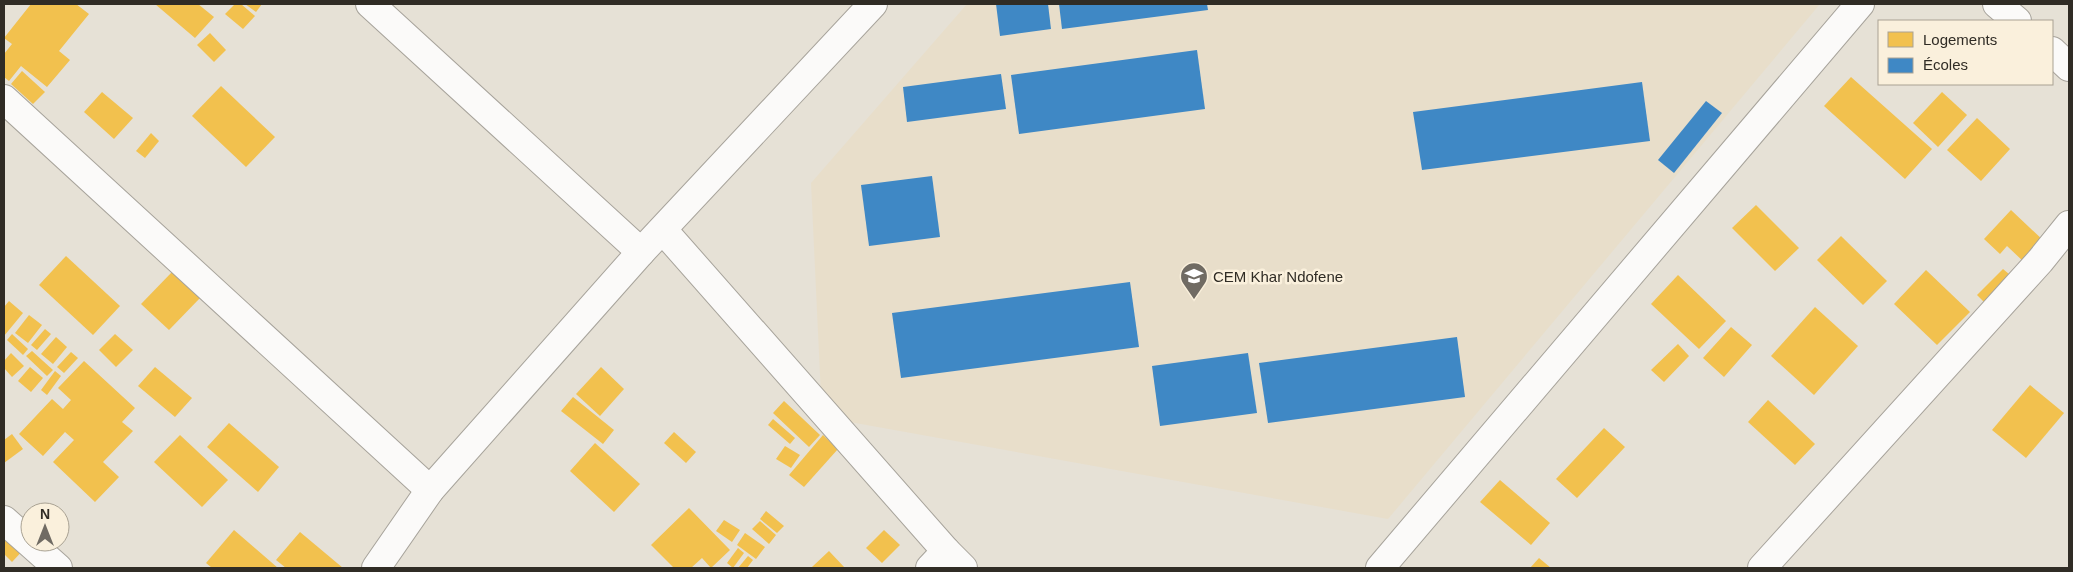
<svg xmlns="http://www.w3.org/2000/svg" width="2073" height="572" font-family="Helvetica,sans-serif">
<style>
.built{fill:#e8deca}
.homes{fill:#f2c14e}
.schools{fill:#3f88c5}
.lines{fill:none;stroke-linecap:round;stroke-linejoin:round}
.minor-casing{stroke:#a7a39b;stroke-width:30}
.primary-casing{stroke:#a7a39b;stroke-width:30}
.minor{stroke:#fbfaf9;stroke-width:28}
.primary{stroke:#fbfaf9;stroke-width:28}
.labels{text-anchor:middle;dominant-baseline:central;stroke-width:5;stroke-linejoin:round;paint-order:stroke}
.poi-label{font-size:15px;fill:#302c25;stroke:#faf0dc;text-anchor:start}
</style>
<rect width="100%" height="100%" fill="#e6e1d6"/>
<!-- built -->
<polygon class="built" points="967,4 1820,4 1388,519 822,417 811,183"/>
<!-- homes -->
<g class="homes">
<polygon points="31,4 76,4 89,14 59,51 70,60 47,87 21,66 9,81 4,77 4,54 12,44 4,38"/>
<polygon points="155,4 198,4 214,17 195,38"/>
<polygon points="235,4 241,4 255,16 243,29 225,14"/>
<polygon points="245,4 262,4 256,12"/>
<polygon points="210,33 226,50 214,62 197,45"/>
<polygon points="22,71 45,92 33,104 11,84"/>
<polygon points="1851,77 1932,149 1905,179 1824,106"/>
<polygon points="221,86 275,137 246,167 192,116"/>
<polygon points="102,92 133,118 114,139 84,112"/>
<polygon points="1942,92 1967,115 1938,147 1913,123"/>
<polygon points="1977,118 2010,149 1981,181 1947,150"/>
<polygon points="151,133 159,141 145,158 136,151"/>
<polygon points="1756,205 1799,248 1775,271 1732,228"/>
<polygon points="2011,210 2045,242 2025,263 2007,246 2000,254 1984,239"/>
<polygon points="1841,236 1887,281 1863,305 1817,260"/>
<polygon points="66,256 120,306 93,335 39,285"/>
<polygon points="2003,269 2016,280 1989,307 1977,295"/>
<polygon points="1926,270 1970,312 1937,345 1894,304"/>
<polygon points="172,272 200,298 169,330 141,304"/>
<polygon points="1678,275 1726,321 1699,349 1651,304"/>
<polygon points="9,301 23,313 4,336 4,307"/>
<polygon points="1815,307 1858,346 1814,395 1771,356"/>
<polygon points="29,315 42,325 28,343 15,333"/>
<polygon points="1731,327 1752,345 1724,377 1703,358"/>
<polygon points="45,329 51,334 37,350 31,345"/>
<polygon points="12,334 28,349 23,355 7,340"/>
<polygon points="115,334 133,350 116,367 99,350"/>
<polygon points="56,337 67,347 53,364 41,354"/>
<polygon points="1678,344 1689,356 1664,382 1651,370"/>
<polygon points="32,351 53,370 47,376 26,356"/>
<polygon points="71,352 78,358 64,373 57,367"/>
<polygon points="11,353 24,366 12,377 4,368 4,361"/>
<polygon points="84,361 135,408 122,422 133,431 103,462 119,477 95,502 53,462 74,440 65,432 43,456 19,434 52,399 63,409 71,400 58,388"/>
<polygon points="30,367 43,378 31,392 18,381"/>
<polygon points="155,367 192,398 175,417 138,386"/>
<polygon points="601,367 624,389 600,416 576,394"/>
<polygon points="55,371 61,376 47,395 41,390"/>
<polygon points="2030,385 2064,413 2026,458 1992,430"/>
<polygon points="573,397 614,430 603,444 561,411"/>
<polygon points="1768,400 1815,444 1795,465 1748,422"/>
<polygon points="784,401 820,435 809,447 773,413"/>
<polygon points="773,419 795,438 790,444 768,425"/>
<polygon points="229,423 279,467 258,492 207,447"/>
<polygon points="1604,428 1625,447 1577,498 1556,479"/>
<polygon points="674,432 696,452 686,463 664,443"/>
<polygon points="12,434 23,449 4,463 4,440"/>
<polygon points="180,435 228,480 202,507 154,462"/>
<polygon points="823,435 838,449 804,487 789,475"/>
<polygon points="595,443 640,484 614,512 570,471"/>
<polygon points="785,446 800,455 791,468 776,459"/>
<polygon points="1500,480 1550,523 1531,545 1480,502"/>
<polygon points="689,508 730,550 711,568 702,558 691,568 674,568 651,545"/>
<polygon points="766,511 784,526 777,533 760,519"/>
<polygon points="724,520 740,530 732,542 716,531"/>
<polygon points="760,521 776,535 769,544 752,529"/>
<polygon points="4,526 26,547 12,562 4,554"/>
<polygon points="234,530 278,568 212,568 206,563"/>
<polygon points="884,530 900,545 882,563 866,548"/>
<polygon points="300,532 343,568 286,568 276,560"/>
<polygon points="745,533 765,547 756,559 737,545"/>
<polygon points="738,548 744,553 733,568 727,563"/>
<polygon points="829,551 845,568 813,568 812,567"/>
<polygon points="748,556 753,560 747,568 738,568"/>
<polygon points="1539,558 1551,568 1530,568"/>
</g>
<!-- schools -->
<g class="schools">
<polygon points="996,4 1048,4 1051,29 1000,36"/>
<polygon points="1059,4 1207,4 1208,10 1062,29"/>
<polygon points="1197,50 1205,109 1019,134 1011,75"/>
<polygon points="1001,74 1006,109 907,122 903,87"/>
<polygon points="1642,82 1650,141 1422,170 1413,112"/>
<polygon points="1706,101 1722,113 1674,173 1658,160"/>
<polygon points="932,176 940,237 869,246 861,185"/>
<polygon points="1130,282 1139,347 901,378 892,313"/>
<polygon points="1457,337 1465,397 1268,423 1259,363"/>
<polygon points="1248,353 1257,413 1160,426 1152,366"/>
</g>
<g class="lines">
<!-- minor casing -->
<g class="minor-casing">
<g id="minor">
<polyline points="370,4 641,252"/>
<polyline points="4,99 430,490"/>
<polyline points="663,230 946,551"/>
<polyline points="4,520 58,568"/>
<polyline points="376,568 430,490 641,252 873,4"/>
<polyline points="930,568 946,551 963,568"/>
<polyline points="1380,568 1860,4"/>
<polyline points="1762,568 2040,261 2069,225"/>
</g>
</g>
<!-- primary casing -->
<g class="primary-casing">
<g id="primary">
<polyline points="1997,4 2017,21"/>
<polyline points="2052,51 2069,67"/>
</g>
</g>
<!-- minor -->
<use href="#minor" class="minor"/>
<!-- primary -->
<use href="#primary" class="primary"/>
</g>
<!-- icons -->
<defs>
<g id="school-pin" transform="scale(1.4375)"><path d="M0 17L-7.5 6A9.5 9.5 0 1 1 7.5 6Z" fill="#706b63" stroke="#faf0dc"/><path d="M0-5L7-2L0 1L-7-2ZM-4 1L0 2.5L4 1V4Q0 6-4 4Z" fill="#fff"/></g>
</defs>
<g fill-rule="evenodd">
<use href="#school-pin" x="1194" y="276"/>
</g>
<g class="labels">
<!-- poi labels -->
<g class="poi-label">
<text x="1213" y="276">CEM Khar Ndofene</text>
</g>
</g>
<!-- border -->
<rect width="2073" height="572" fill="none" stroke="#302c25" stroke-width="10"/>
<!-- legend -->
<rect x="1878" y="20" width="175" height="65" fill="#faf0dc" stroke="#a9a293"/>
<rect x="1888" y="32" width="25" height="15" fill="#f2c14e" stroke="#a9a293"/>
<text x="1923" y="45" font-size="15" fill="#302c25">Logements</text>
<rect x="1888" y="58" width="25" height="15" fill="#3f88c5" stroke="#a9a293"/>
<text x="1923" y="70" font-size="15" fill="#302c25">Écoles</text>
<!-- north arrow -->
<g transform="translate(45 527)"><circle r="24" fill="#faf0dc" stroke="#a9a293"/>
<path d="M0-4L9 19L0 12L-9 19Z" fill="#706b63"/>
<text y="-8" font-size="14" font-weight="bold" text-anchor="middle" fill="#302c25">N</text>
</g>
</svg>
